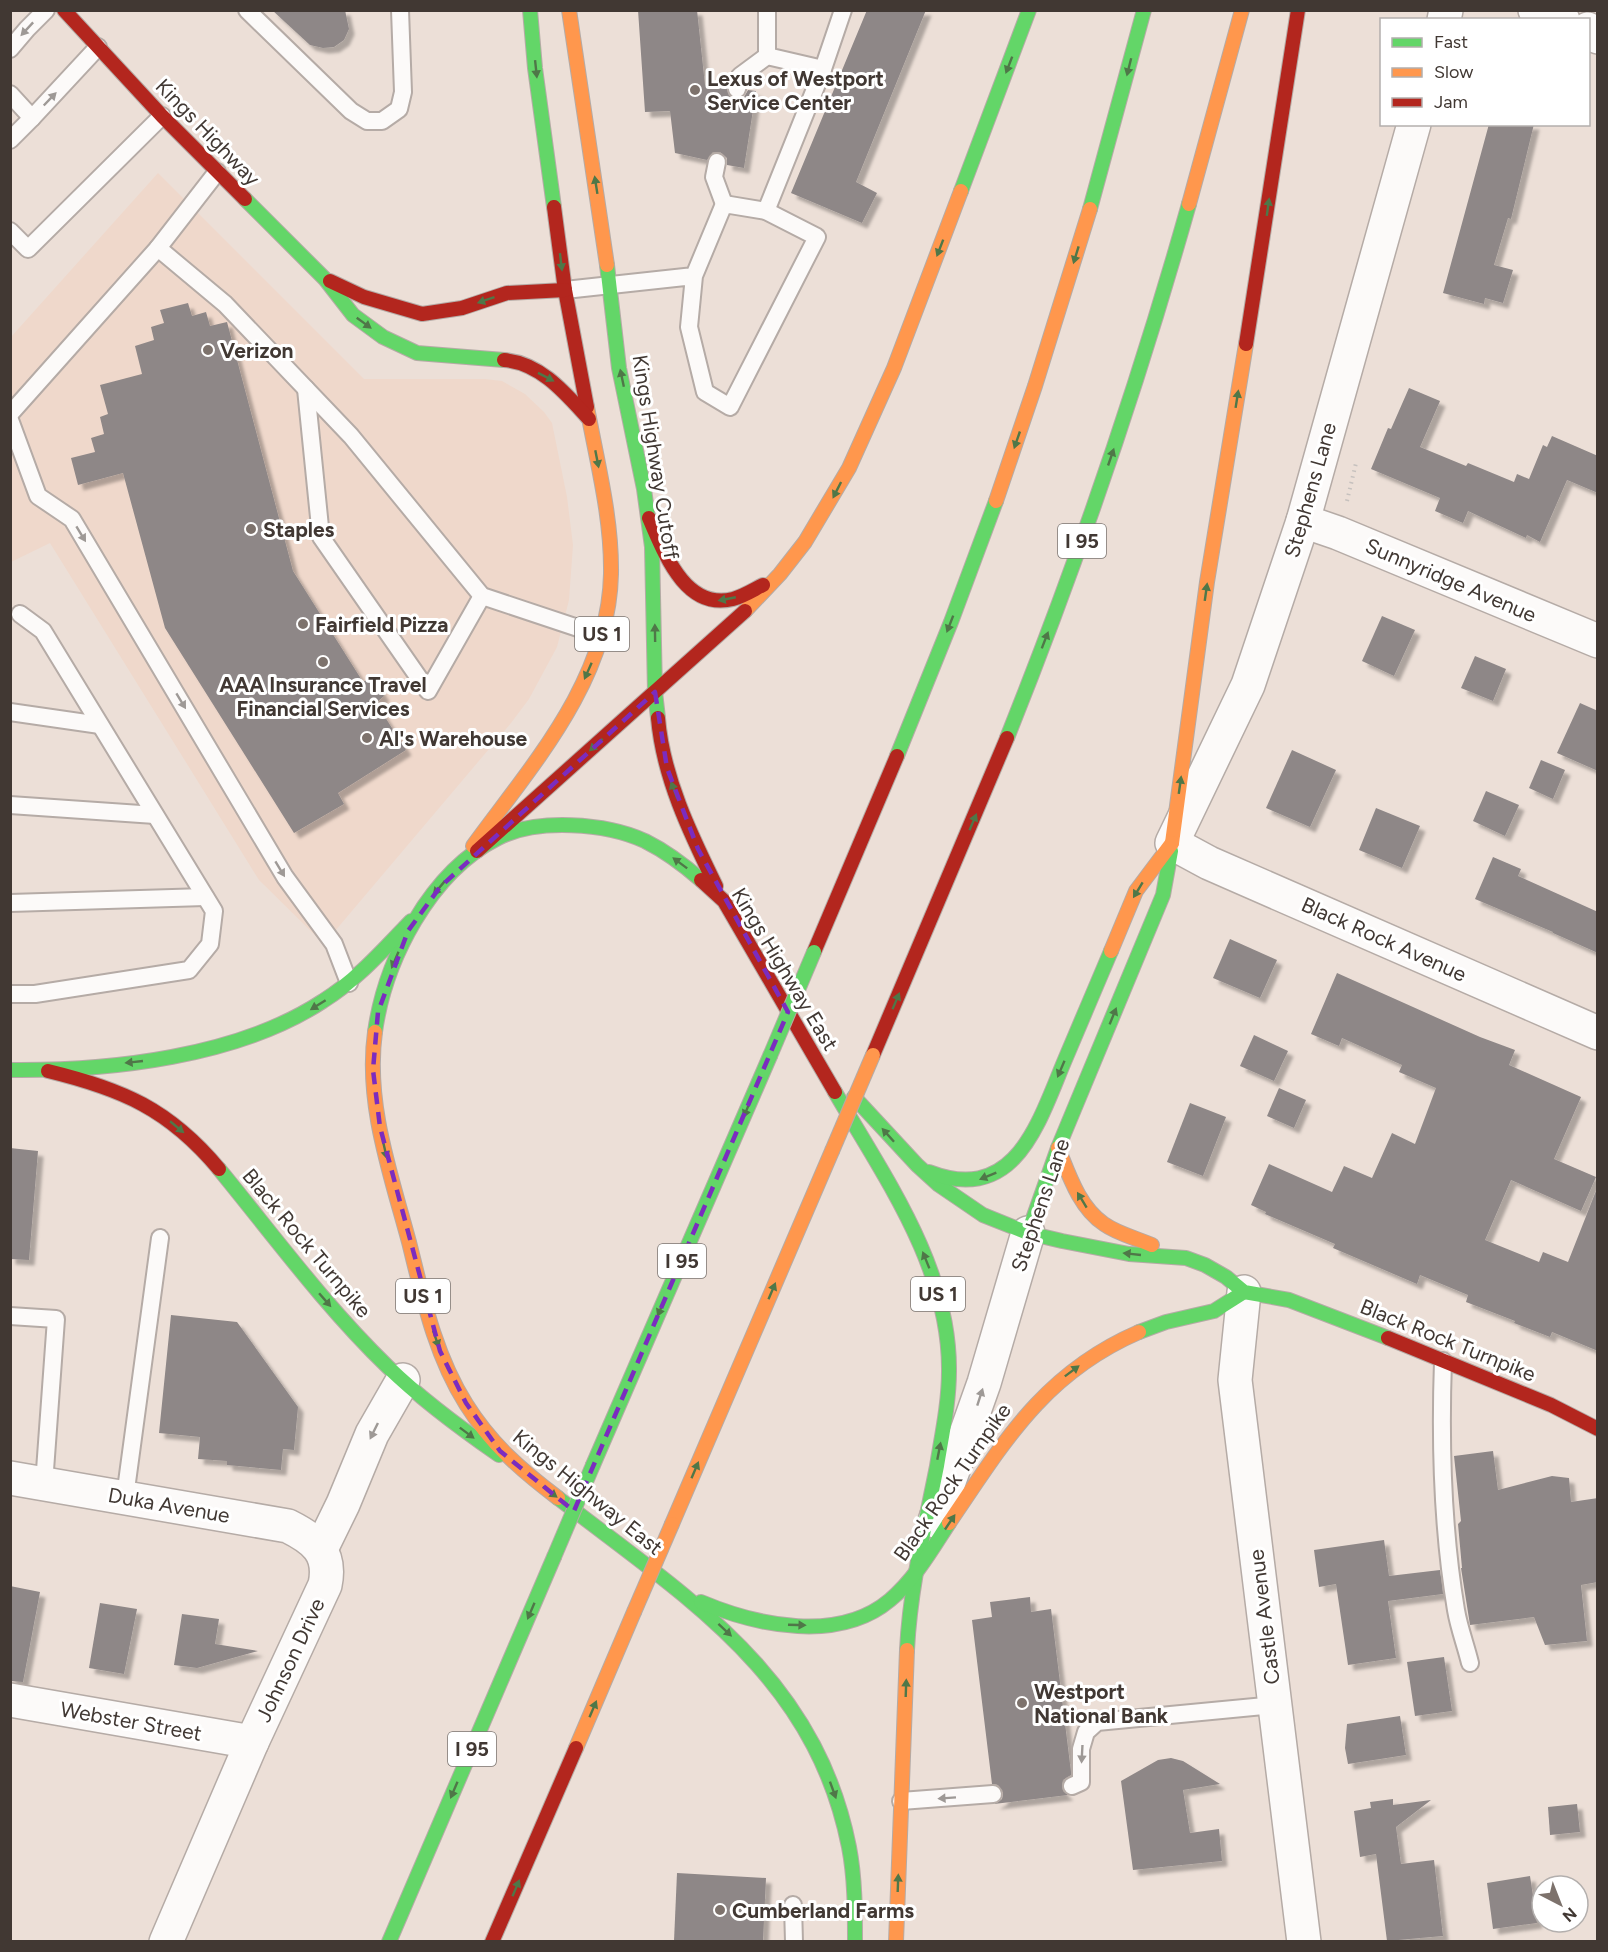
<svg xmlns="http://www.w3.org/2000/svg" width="1608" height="1952" font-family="Figtree,sans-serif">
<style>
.built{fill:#efd8cb}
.building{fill:#8e8787;filter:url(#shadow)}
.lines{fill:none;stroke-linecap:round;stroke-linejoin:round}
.lane-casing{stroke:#b5aba6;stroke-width:20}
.street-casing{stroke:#b5aba6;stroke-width:36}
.fast-casing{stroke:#b5aba6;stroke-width:16}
.slow-casing{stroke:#b5aba6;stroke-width:16}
.jam-casing{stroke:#b5aba6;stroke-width:16}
.path{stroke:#c6c1be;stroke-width:4;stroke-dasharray:1.5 4.5;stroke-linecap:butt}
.lane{stroke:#fcfaf9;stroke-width:16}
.street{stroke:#fcfaf9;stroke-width:33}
.fast{stroke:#63d668;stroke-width:14}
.slow{stroke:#ff974d;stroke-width:14}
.jam{stroke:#b3261e;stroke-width:14}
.fast-bridge-casing{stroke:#b5aba6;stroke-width:16;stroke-linecap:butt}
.slow-bridge-casing{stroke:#b5aba6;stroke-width:16;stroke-linecap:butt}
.fast-bridge{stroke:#63d668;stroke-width:14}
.slow-bridge{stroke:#ff974d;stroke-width:14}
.oneway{fill:#9e9996}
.oneway2{fill:#4f7748}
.marked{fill:none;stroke:#7b2cbf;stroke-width:4.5;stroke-dasharray:12 8;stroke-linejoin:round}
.poi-dot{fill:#7d726c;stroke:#fff;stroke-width:2}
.labels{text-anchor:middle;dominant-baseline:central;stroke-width:6;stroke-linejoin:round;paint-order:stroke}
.shield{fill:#fff;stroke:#7a7470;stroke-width:1.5}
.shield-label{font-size:20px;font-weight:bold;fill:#413833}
.poi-label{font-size:21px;font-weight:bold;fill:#413833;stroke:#fff;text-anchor:start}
.street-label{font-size:21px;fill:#413833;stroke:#fff}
</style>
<defs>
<filter id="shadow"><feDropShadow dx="5.5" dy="5.5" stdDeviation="1.5" flood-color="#0004"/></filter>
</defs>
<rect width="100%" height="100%" fill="#ecdfd7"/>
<!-- built -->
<polygon class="built" points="158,173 364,379 485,379 502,381 525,394 544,412 552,423 567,497 573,545 569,600 557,647 529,699 511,723 324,944 259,880 50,543 11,562 11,337"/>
<!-- building -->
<g class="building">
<polygon points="272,10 345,10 349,29 344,40 334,47 323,48 310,45"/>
<polygon points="638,10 697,10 705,85 727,88 729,96 735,99 744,97 748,90 756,91 744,168 727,165 727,158 720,152 713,152 707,160 675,153 670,111 645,112"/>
<polygon points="867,10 926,10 856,182 877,193 862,223 791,193"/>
<polygon points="1489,124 1534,124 1511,219 1508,218 1494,265 1513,270 1503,303 1485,298 1484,304 1443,293"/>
<polygon points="188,303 192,316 206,312 210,326 227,322 293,571 363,682 372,677 384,696 376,703 406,750 338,793 344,804 294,833 165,628 123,473 78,485 71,458 95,452 91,438 104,434 100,417 108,414 100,385 142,374 135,346 154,340 151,327 164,323 160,310"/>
<polygon points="1409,388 1440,401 1420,447 1466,466 1468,463 1514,482 1517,474 1529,479 1543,445 1547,447 1552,436 1598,456 1598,493 1567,480 1540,542 1527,535 1526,538 1468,511 1463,523 1435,511 1440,498 1371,469 1388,428 1391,429"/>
<polygon points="1382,616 1415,630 1394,676 1362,661"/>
<polygon points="1475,656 1506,669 1493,701 1461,688"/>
<polygon points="1580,703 1598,711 1598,771 1557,753"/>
<polygon points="1292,750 1336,770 1310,827 1266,808"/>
<polygon points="1541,760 1565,770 1553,799 1529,788"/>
<polygon points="1486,791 1519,805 1505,836 1473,821"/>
<polygon points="1376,808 1420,826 1402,868 1359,850"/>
<polygon points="1493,857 1521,869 1518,876 1598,912 1598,953 1553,933 1553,932 1475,899"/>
<polygon points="1230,939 1277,960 1260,998 1213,978"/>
<polygon points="1337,973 1480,1037 1515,1050 1509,1065 1581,1097 1554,1159 1596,1177 1581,1211 1511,1180 1485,1240 1539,1262 1543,1252 1568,1262 1596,1191 1598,1192 1598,1351 1552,1332 1550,1337 1514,1323 1515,1321 1466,1302 1468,1295 1420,1275 1417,1284 1333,1248 1335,1244 1265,1214 1266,1212 1251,1205 1269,1164 1332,1192 1344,1166 1372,1178 1392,1133 1415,1144 1436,1088 1399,1072 1402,1065 1342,1038 1339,1046 1311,1034"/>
<polygon points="1254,1035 1288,1051 1274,1081 1240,1066"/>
<polygon points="1279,1088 1306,1100 1294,1128 1267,1116"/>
<polygon points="1190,1103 1226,1117 1203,1176 1167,1162"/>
<polygon points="10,1148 38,1151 29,1260 10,1259"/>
<polygon points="171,1315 237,1322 298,1407 294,1450 283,1449 281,1470 227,1465 227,1461 198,1459 200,1437 159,1433"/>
<polygon points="1493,1451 1498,1490 1552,1476 1569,1478 1571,1502 1598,1498 1598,1582 1581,1585 1587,1641 1545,1645 1534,1617 1470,1625 1461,1568 1462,1568 1458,1524 1461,1521 1454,1456"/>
<polygon points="1384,1540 1389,1576 1440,1570 1443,1594 1388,1601 1396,1658 1348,1665 1336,1584 1319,1587 1314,1550"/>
<polygon points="10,1586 40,1592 23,1682 10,1681"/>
<polygon points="1030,1597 1031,1612 1051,1609 1071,1772 1071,1775 1063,1780 1062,1785 1063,1791 1068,1795 994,1804 1002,1799 1003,1793 998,1785 992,1784 972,1620 992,1617 990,1602"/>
<polygon points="100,1603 137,1609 124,1674 89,1668"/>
<polygon points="182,1614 219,1619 215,1644 258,1651 197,1668 174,1665"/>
<polygon points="1444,1657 1452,1711 1415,1716 1407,1662"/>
<polygon points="1400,1716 1406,1755 1348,1764 1345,1748 1347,1724"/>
<polygon points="1171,1758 1183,1761 1220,1784 1183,1790 1190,1833 1219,1829 1222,1861 1133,1870 1121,1781 1158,1760"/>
<polygon points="1393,1799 1393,1805 1431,1800 1396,1827 1401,1864 1434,1860 1443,1936 1387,1941 1376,1854 1360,1857 1354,1811 1371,1808 1370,1802"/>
<polygon points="1577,1804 1580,1832 1550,1835 1548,1807"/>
<polygon points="677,1873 766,1878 763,1941 674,1941"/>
<polygon points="1530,1876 1537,1923 1493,1929 1487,1883"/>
</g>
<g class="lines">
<!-- lane casing -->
<g class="lane-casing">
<g id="lane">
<polyline points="247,10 351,111 367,121 382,121 399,109 403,92 400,10"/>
<polyline points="767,10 767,56 823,69"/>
<polyline points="10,49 27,29 46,10"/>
<polyline points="737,89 740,76 767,56"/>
<polyline points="10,94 32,118 98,47"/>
<polyline points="10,140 32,118"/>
<polyline points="717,162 714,177 724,204"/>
<polyline points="766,211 823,69 843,10"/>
<polyline points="10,231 28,249 162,116"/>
<polyline points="158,248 217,172"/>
<polyline points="565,290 694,276 689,327 705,392 730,407 817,237 766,211 724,204 694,276"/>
<polyline points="306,389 321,537 428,691 482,596"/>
<polyline points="10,414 158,248 225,304 351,436 482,596 602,636"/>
<polyline points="10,420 38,496 72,519 285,877 334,944 349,983"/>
<polyline points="10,712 100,725"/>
<polyline points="10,805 155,815"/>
<polyline points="10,903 205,897"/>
<polyline points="10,994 35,994 189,970 210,944 214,911 43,631 20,614"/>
<polyline points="10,1316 56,1319 44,1484"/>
<path d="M1443,1361C1440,1445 1442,1527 1456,1610C1459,1628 1466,1646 1470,1663"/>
<polyline points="125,1497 160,1238"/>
<polyline points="1072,1786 1081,1782 1081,1749 1086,1732 1097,1722 1275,1705"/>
<polyline points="901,1801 993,1794"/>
<polyline points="793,1905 794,1942"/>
</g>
</g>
<!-- street casing -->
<g class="street-casing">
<g id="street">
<polyline points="1535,10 1563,20"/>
<polyline points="1444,20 1446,10"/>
<polyline points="1588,29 1598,37"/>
<polyline points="1414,124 1303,521 1248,685 1172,843 1209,863 1598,1033"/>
<polyline points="1303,521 1338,533 1598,641"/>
<polyline points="1244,1292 1235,1380 1304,1942"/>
<path d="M10,1478L288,1526C314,1539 332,1552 325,1585L252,1742L166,1942"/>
<polyline points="935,1521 984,1383 1028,1233"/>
<polyline points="321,1549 343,1504 372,1434 403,1380"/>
<polyline points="10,1700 252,1742"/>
</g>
</g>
<!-- fast casing -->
<g class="fast-casing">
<g id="fast">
<polyline points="530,10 535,68 554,207"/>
<polyline points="961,191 1029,10"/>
<polyline points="245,199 325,279 353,315 383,337 417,353 504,360"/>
<polyline points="1090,209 1144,10"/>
<polyline points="607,265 619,368 644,489 652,547 655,692 658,718"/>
<path d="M1007,738C1077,563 1138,385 1189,204"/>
<polyline points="897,756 951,622 996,501"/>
<path d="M375,1032C385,960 430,872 498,838C537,818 606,823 645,841C665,851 684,865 701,880"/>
<path d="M10,1070C110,1071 238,1057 323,1001C357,980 384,949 411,921"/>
<path d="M835,1092C885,1178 950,1268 949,1371C949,1403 942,1435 937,1466C925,1526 910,1588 907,1650"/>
<polyline points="854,1097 917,1165 939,1185 983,1215 1028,1233 1062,1241 1129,1254 1186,1258 1205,1265 1226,1277 1244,1292 1289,1300 1388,1338"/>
<path d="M219,1169C274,1236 325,1306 388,1367C422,1400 460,1428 499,1455"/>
<path d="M929,1172C1015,1205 1038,1124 1064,1062C1080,1025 1095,988 1111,951"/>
<polyline points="1028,1233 1058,1148 1163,895 1171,851"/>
<polyline points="1139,1332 1166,1322 1214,1311 1244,1292"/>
<polyline points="593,1465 770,1056"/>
<path d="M558,1498C686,1597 815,1675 849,1847C855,1878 855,1910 855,1942"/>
<path d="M701,1602C758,1626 839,1643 890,1600C915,1579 932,1549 949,1523"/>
<polyline points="389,1942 554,1557"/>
</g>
</g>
<!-- slow casing -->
<g class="slow-casing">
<g id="slow">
<polyline points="569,10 607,265"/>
<polyline points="1189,204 1242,10"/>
<polyline points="996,501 1035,386 1090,209"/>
<polyline points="745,611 780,574 805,542 849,468 894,368 961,191"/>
<polyline points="1172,843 1207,582 1246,344"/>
<path d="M473,846C532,765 609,680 611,574C612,518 597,462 587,407"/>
<polyline points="1111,951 1136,891 1172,843"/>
<path d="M375,1032C365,1103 391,1175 409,1242C423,1298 435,1355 466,1404C491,1444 521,1470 558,1498"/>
<path d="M1058,1148C1069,1175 1079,1207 1104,1224C1118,1234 1136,1238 1152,1245"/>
<path d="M949,1523C1004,1442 1044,1373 1139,1332"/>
<polyline points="672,1524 832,1151"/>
<polyline points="576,1748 634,1612"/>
<polyline points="896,1942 907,1650"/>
</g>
</g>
<!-- jam casing -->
<g class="jam-casing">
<g id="jam">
<polyline points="64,10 162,116 245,199"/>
<polyline points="554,207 565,290 587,407"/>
<polyline points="330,281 364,297 422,314 462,308 507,293 565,290"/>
<polyline points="1246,344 1298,10"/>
<path d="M504,360C541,363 566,394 589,419"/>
<path d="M649,518C664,552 685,611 733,599C744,596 753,590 763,585"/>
<path d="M658,718C663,777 690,833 716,886"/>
<polyline points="477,851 745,611"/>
<polyline points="701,880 724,901 835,1092"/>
<polyline points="814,952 897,756"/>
<polyline points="873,1055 1007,738"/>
<path d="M48,1071C122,1089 169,1109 219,1169"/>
<polyline points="1388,1338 1551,1405 1598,1429"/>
<polyline points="492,1942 576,1748"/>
</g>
</g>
<!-- path -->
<polyline class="path" points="1347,501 1356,463"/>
<!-- lane -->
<use href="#lane" class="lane"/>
<!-- street -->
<use href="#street" class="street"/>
<!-- fast -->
<use href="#fast" class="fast"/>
<!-- slow -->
<use href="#slow" class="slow"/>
<!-- jam -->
<use href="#jam" class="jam"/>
<!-- fast-bridge casing -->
<g class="fast-bridge-casing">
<g id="fast-bridge">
<polyline points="770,1056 814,952"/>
<polyline points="554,1557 593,1465"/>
</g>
</g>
<!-- slow-bridge casing -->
<g class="slow-bridge-casing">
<g id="slow-bridge">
<polyline points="832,1151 873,1055"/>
<polyline points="634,1612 672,1524"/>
</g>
</g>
<!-- fast-bridge -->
<use href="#fast-bridge" class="fast-bridge"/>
<!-- slow-bridge -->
<use href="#slow-bridge" class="slow-bridge"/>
</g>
<!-- one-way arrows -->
<defs><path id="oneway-solid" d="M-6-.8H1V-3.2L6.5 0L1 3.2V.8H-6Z" transform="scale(1.5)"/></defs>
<g class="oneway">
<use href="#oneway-solid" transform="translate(27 29) rotate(133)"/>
<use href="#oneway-solid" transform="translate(50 99) rotate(-46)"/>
<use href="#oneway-solid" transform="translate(81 534) rotate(59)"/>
<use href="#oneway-solid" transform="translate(181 701) rotate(59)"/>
<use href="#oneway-solid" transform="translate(280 869) rotate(59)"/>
<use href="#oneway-solid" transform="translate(980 1397) rotate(-72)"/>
<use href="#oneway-solid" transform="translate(374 1431) rotate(116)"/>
<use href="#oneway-solid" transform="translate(1082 1754) rotate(93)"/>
<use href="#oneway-solid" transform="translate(947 1798) rotate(176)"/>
</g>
<g class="oneway2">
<use href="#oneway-solid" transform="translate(1009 65) rotate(111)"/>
<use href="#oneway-solid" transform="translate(1129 67) rotate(104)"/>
<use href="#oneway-solid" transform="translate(536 69) rotate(84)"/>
<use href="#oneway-solid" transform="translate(596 185) rotate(-99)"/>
<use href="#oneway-solid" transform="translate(1268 207) rotate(-82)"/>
<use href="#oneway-solid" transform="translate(940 248) rotate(111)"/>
<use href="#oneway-solid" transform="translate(1076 255) rotate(107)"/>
<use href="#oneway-solid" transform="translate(561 262) rotate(83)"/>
<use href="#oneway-solid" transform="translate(486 300) rotate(161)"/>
<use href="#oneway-solid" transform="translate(364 323) rotate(36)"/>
<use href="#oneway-solid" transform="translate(546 377) rotate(27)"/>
<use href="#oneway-solid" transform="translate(622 378) rotate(-102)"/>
<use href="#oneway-solid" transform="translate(1237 399) rotate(-81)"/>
<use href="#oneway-solid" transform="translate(1017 440) rotate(109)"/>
<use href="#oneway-solid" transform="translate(1111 457) rotate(-71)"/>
<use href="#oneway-solid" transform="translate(597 459) rotate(79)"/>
<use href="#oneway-solid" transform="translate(837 490) rotate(117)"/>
<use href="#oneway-solid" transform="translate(1206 592) rotate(-82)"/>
<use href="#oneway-solid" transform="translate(727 599) rotate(169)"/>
<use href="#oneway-solid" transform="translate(950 624) rotate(111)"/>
<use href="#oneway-solid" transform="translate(655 633) rotate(-91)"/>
<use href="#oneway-solid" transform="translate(1045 640) rotate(-69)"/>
<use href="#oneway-solid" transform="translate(588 671) rotate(114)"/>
<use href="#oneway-solid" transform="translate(596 745) rotate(138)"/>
<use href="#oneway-solid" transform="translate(1180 785) rotate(-82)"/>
<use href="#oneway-solid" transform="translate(674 790) rotate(-110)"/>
<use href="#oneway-solid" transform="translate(973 822) rotate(-67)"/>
<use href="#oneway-solid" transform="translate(680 863) rotate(-143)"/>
<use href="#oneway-solid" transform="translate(439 888) rotate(130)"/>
<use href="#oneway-solid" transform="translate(1138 890) rotate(121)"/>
<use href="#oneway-solid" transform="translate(395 960) rotate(113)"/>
<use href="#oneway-solid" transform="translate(896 1001) rotate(-67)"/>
<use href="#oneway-solid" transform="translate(318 1005) rotate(148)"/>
<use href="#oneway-solid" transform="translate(1113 1016) rotate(-68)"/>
<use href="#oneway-solid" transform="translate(134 1062) rotate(174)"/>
<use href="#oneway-solid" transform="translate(1061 1069) rotate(113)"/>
<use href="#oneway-solid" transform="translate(747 1109) rotate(113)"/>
<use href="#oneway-solid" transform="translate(177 1127) rotate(40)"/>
<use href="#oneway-solid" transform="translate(888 1135) rotate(-132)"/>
<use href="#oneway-solid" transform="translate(385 1150) rotate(77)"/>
<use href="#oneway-solid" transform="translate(988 1176) rotate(158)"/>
<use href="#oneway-solid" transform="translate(1082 1200) rotate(-121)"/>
<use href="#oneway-solid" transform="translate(1132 1254) rotate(-174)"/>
<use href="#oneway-solid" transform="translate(926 1260) rotate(-112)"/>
<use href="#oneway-solid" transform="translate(772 1291) rotate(-67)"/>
<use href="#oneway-solid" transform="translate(325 1300) rotate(49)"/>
<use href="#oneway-solid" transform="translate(661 1308) rotate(113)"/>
<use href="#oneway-solid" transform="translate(436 1339) rotate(71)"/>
<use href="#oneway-solid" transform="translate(1072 1371) rotate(-37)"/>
<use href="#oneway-solid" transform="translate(467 1433) rotate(37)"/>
<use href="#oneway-solid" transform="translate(939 1451) rotate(-79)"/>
<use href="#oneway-solid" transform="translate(695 1470) rotate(-67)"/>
<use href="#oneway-solid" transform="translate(550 1492) rotate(37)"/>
<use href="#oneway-solid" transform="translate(950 1522) rotate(-56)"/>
<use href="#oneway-solid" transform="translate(531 1611) rotate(113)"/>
<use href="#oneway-solid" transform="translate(797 1625) rotate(2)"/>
<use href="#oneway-solid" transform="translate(725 1630) rotate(43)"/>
<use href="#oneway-solid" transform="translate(906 1688) rotate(-88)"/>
<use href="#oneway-solid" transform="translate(593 1709) rotate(-67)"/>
<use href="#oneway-solid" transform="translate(454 1790) rotate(113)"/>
<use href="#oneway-solid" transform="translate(833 1790) rotate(70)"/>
<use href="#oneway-solid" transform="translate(898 1883) rotate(-88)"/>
<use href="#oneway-solid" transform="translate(516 1888) rotate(-67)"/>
</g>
<!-- marked area -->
<path class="marked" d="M655,692L667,768L698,849L788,1012L574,1511L500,1451L466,1403L440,1351L380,1127L373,1070L378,1012L408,931L440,887Z"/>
<!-- markers -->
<g class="poi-dot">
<circle cx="695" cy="90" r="6"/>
<circle cx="208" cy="350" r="6"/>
<circle cx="251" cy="529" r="6"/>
<circle cx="303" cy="624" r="6"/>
<circle cx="323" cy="662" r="6"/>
<circle cx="367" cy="738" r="6"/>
<circle cx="1022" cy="1703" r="6"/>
<circle cx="720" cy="1910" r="6"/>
</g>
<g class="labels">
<!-- shield labels -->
<g class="shield">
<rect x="1058" y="524" width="48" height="34" rx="4.5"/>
<rect x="575" y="617" width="54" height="34" rx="4.5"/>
<rect x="658" y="1244" width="48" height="34" rx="4.5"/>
<rect x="911" y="1277" width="54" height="34" rx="4.5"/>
<rect x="396" y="1279" width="54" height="34" rx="4.5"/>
<rect x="448" y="1732" width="48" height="34" rx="4.5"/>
</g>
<g class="shield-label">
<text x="1082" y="541">I 95</text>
<text x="602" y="634">US 1</text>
<text x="682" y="1261">I 95</text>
<text x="938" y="1294">US 1</text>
<text x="423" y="1296">US 1</text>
<text x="472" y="1749">I 95</text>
</g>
<!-- poi labels -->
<g class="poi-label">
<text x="707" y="78">Lexus of Westport<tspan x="707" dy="24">Service Center</tspan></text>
<text x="220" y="350">Verizon</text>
<text x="263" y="529">Staples</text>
<text x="315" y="624">Fairfield Pizza</text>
<text x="323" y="684" text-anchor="middle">AAA Insurance Travel<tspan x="323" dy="24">Financial Services</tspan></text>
<text x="379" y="738">Al's Warehouse</text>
<text x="1034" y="1691">Westport<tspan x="1034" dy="24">National Bank</tspan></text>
<text x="732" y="1910">Cumberland Farms</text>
</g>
<!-- street labels -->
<g class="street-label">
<text transform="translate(208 132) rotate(46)">Kings Highway</text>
<text transform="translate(656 457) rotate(81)">Kings Highway Cutoff</text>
<text transform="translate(1310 490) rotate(-74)">Stephens Lane</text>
<text transform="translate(1451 580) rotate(23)">Sunnyridge Avenue</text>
<text transform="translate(1384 939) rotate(24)">Black Rock Avenue</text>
<text transform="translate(785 969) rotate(59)">Kings Highway East</text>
<text transform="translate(1040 1205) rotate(-71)">Stephens Lane</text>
<text transform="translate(307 1243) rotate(50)">Black Rock Turnpike</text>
<text transform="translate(1448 1340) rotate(22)">Black Rock Turnpike</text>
<text transform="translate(952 1482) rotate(-55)">Black Rock Turnpike</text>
<text transform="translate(588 1492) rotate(39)">Kings Highway East</text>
<text transform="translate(169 1505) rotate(10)">Duka Avenue</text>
<text transform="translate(1264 1617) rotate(-97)">Castle Avenue</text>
<text transform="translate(290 1660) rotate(-65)">Johnson Drive</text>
<text transform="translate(131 1721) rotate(10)">Webster Street</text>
</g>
</g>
<!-- border -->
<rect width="1608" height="1952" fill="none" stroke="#413833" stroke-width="24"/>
<!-- legend -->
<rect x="1380" y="18" width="210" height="108" fill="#ffffff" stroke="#b3afad" stroke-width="1.5"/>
<rect x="1392" y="38" width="30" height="9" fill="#63d668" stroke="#b3afad" stroke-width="1.5"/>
<text x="1434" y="48" font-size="18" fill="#413833">Fast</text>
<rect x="1392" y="68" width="30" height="9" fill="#ff974d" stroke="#b3afad" stroke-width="1.5"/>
<text x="1434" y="78" font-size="18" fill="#413833">Slow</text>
<rect x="1392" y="98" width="30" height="9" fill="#b3261e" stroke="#b3afad" stroke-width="1.5"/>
<text x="1434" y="108" font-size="18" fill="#413833">Jam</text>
<!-- north arrow -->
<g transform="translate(1560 1904) rotate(138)"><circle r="28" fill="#ffffff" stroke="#b3afad" stroke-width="1.5"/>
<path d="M0-4.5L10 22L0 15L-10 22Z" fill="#7d726c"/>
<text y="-9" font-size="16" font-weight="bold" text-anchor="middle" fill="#413833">N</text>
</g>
</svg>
